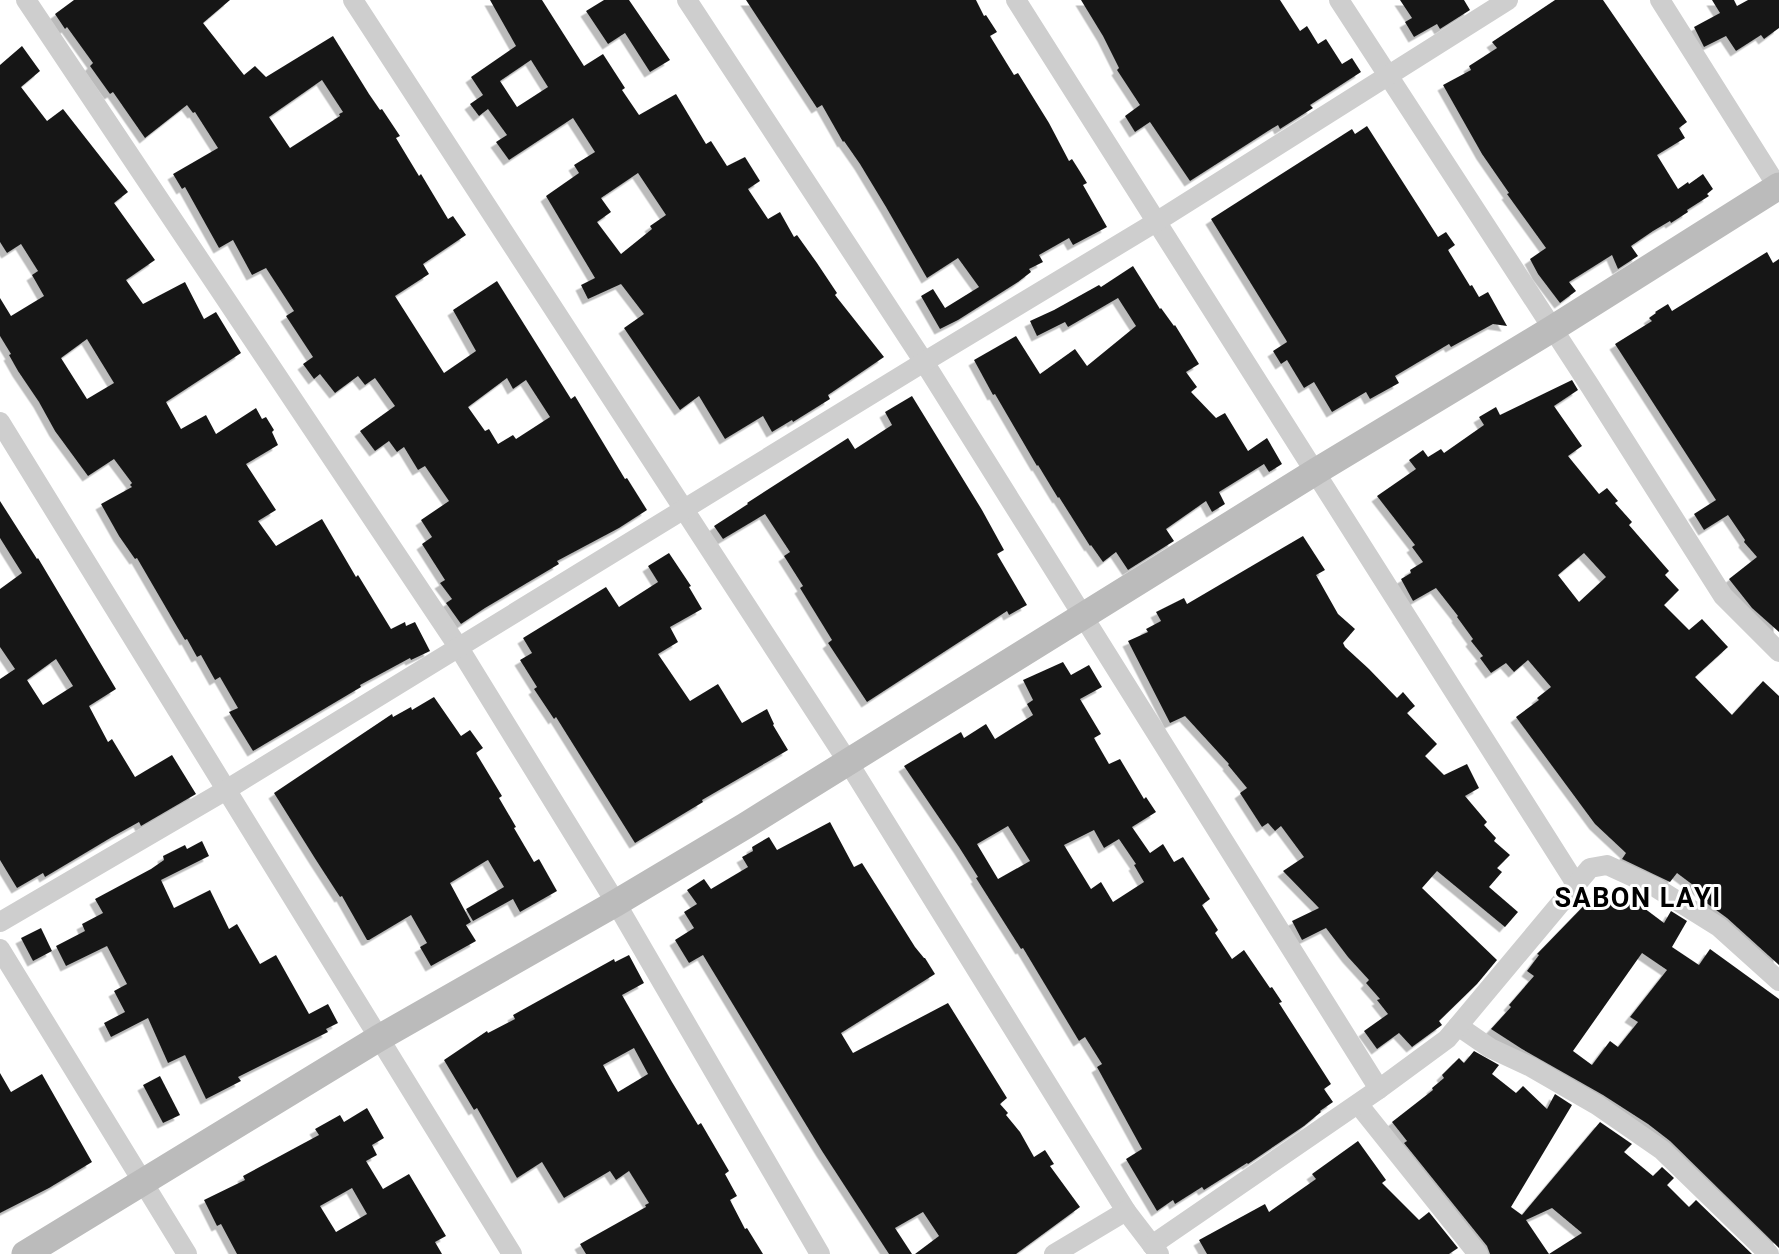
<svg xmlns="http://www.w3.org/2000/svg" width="1779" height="1254" font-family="Roboto,sans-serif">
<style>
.building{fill:#181818;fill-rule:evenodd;filter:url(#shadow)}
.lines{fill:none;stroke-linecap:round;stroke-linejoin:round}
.street{stroke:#cecece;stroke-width:20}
.secondary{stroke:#bbb;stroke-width:27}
.labels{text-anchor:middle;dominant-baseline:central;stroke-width:6;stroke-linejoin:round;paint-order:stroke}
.district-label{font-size:27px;font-weight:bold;letter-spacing:1.5px;fill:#000;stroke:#fff}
</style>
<defs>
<filter id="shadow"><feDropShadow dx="-5.5" dy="5.5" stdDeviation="0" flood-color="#0004"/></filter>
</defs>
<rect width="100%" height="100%" fill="#fff"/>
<!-- building -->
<g class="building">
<path d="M74,0H230L203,23L244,75L255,66L266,77L333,36L369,94L380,110L382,109L400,136L396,138L419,176L421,174L448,219L453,216L466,235L423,264L429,274L395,296L444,373L476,351L453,310L497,281L571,399L575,396L625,479L627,478L647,510L619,528L557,561L559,564L485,608L461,624L446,603L452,599L440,583L445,580L422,544L432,537L421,520L449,501L425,466L418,470L404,447L397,452L389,441L375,451L360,431L395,406L375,378L365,385L358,376L335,393L320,374L314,379L303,364L313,357L286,316L294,311L266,268L252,275L233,240L219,248L185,187L182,189L173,174L218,148L195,112L193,113L187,105L145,138L113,92L110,94L90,66L93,63L67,27L65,29L55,14ZM322,80L343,112L339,114L340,116L290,148L269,117ZM507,378L513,389L526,380L550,417L516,439L513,435L498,444L489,429L485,431L468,407Z"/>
<path d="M490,0H542L584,66L603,54L625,88L622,90L639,115L676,94L706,144L711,141L727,166L745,157L760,181L748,189L768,219L780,212L794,237L797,235L817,263L837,293L835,295L884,357L828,395L830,399L793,422L792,420L772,432L763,416L725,439L699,396L680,410L624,328L644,314L621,284L588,299L581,285L595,278L546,196L579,173L574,165L595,152L573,118L509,160L496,142L507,135L488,109L479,116L470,104L483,95L471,77L516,46ZM531,60L548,87L517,107L500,81ZM638,173L666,215L650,226L652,229L621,254L597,222L611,212L601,198Z"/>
<polygon points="604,0 629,0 670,60 650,72 625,33 608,44 586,11"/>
<polygon points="746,0 976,0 984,16 986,15 997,32 990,36 1014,75 1018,73 1049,123 1069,161 1072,159 1079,170 1087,183 1083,185 1107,227 1073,245 1069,238 1039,255 1043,262 1029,269 1031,272 1018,282 958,320 940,329 921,296 933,289 945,308 979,287 958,258 927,278 886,207 860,164 844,141 843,142 822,105 817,108"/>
<polygon points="1081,0 1280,0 1300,31 1307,26 1318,44 1326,39 1342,64 1352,58 1361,72 1310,105 1313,108 1280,129 1278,125 1268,131 1190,181 1150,122 1135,132 1125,116 1140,105 1117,70 1119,68 1103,36"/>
<polygon points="1400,0 1464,0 1470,10 1440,29 1437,24 1414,37 1405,22 1412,18"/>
<polygon points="1555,0 1603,0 1687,122 1679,128 1685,138 1657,155 1678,189 1688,182 1689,184 1703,174 1713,189 1707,194 1709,196 1687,210 1688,212 1671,223 1670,221 1653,231 1631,246 1638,256 1618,269 1612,255 1569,282 1576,291 1560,303 1538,274 1530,259 1546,248 1507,194 1509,193 1482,154 1443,85 1471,70 1469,66 1497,48 1492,42"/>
<polygon points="1712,0 1734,0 1737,6 1748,0 1779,0 1779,28 1764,39 1761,35 1736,51 1726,36 1704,47 1694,27 1720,13"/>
<path d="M22,46L40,71L21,87L47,121L63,109L128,192L114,203L155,260L126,280L143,304L185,282L204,319L216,312L241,353L166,402L181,429L206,415L216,434L256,408L262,419L266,417L274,430L272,432L278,445L246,464L276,510L258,521L276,546L322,519L356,577L358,575L391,629L405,622L406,626L415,622L430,651L411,660L410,658L360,685L361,687L253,751L229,712L238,708L220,677L215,680L201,655L197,657L187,639L185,640L176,625L137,558L135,559L119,536L101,504L132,487L130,485L132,483L114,459L88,476L55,431L39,402L18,371L9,355L11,354L0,336V298L11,316L44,296L32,275L38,271L21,244L7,253L0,242V65ZM87,339L114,383L87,399L61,358Z"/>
<polygon points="1367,126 1438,237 1446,232 1455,245 1448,250 1470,286 1472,285 1479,297 1488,292 1507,326 1493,324 1451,347 1449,344 1395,376 1399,383 1370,399 1366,392 1332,412 1314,382 1304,388 1287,360 1281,364 1273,351 1287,342 1286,340 1211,219 1352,129 1355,134"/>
<polygon points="1767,252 1773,263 1779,259 1779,632 1752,608 1729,579 1757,557 1744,542 1745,540 1728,515 1704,530 1694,514 1716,500 1615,344 1652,321 1649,318 1656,313 1655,312 1668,304 1672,311"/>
<polygon points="1133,266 1160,309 1161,308 1174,326 1175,325 1199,364 1186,372 1197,387 1191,392 1216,418 1225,413 1248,451 1267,438 1282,464 1269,472 1264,464 1219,492 1225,504 1212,512 1206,501 1166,529 1174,541 1128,570 1116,552 1103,562 1091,545 1090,546 1059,497 1058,498 1038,465 1037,466 995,394 993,395 974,360 1016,336 1040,374 1075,349 1087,366 1136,326 1118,298 1068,327 1065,322 1037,336 1030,321 1054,310 1099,285 1101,287"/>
<path d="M1572,380L1578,390L1554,406L1582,446L1568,456L1599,494L1607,488L1618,501L1615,503L1632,522L1629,525L1669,571L1665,575L1679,590L1664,605L1689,630L1702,619L1728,647L1695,677L1732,715L1763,681L1779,696V965L1727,918L1701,899L1705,894L1677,873L1670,882L1622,859L1626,853L1595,824L1516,717L1539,700L1537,698L1551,687L1528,660L1514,672L1506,663L1491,673L1480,658L1483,656L1471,641L1473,639L1457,617L1458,616L1436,588L1413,601L1401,579L1411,573L1410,570L1423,562L1412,547L1415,545L1377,496L1416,469L1409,460L1423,450L1428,457L1441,449L1444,453L1484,425L1479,417L1496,407L1500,415ZM1584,553L1606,577L1579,602L1558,575Z"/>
<polygon points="912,396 982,510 1004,550 997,554 1027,605 1009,615 1007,611 867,702 828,643 832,640 800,588 803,586 784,556 790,552 765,514 723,539 714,526 748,504 747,503 848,438 855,449 892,425 885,412"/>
<path d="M0,501L37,559L38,558L116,689L89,706L108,742L112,739L135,777L172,755L196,794L141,826L139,822L112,837L45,877L43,873L17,888L0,860V679L15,669L0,647V589L22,573L0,538ZM56,659L73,686L43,705L27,680Z"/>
<polygon points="1303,536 1325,570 1316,575 1338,614 1355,629 1343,643 1345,647 1369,669 1397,698 1403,692 1415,706 1407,713 1437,744 1425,756 1444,775 1467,764 1479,788 1465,796 1487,822 1484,825 1496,838 1494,841 1510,855 1497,868 1502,872 1489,887 1518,912 1505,927 1437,871 1422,888 1497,960 1477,984 1439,1021 1442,1025 1412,1047 1399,1033 1377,1049 1364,1031 1388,1014 1377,1000 1380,999 1366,983 1369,980 1348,957 1326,928 1302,940 1292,921 1319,908 1283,871 1304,857 1281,826 1275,831 1268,823 1262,827 1240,793 1247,788 1228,765 1229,764 1185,716 1170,723 1128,641 1148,632 1146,629 1161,621 1156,612 1184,598 1187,604"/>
<polygon points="669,553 691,586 689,587 702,609 670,627 678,642 658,654 690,701 718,684 742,723 767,709 774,724 773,725 788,750 702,800 703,802 635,843 556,717 554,719 534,689 537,687 520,660 532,653 523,638 606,587 619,607 658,582 648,566"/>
<path d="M1063,662L1071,675L1089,665L1102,687L1080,699L1101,734L1094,738L1109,764L1120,759L1144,799L1146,797L1156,812L1132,827L1150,853L1163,844L1174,862L1183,857L1210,899L1202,905L1218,930L1215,933L1232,959L1244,950L1270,988L1272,987L1282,1002L1279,1003L1331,1084L1324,1089L1333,1102L1320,1111L1321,1112L1304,1126L1248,1164L1247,1163L1204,1190L1202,1187L1175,1204L1173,1200L1157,1211L1126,1159L1142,1149L1097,1067L1102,1064L1085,1037L1079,1041L1023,948L1021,949L976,878L978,877L959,847L904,766L961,732L964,738L986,724L995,739L1033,715L1027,704L1033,700L1023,680ZM1008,826L1030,861L998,879L977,844ZM1094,830L1104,848L1119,839L1136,864L1134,865L1144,882L1113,902L1101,882L1091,889L1064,845Z"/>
<polygon points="434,697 461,736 470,730 483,748 476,753 502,796 499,798 516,827 514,828 534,862 539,859 557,891 520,912 513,899 473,921 466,909 504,887 488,860 486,861 450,883 471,922 466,925 476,941 431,966 420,947 427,943 411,915 369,940 367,940 342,896 340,897 316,860 274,793 392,714 393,717 411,707 412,710"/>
<polygon points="830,822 854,867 862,863 915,947 924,958 925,958 935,974 841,1033 853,1053 948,1003 1007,1098 1000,1104 1008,1113 1006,1115 1020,1132 1034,1157 1045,1150 1054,1164 1050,1166 1080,1207 1016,1254 915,1254 939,1236 923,1212 895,1228 912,1254 889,1254 822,1151 703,955 689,963 675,940 694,928 684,912 697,904 687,890 704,879 711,889 748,867 742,857 753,851 752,847 769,837 777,850"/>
<polygon points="202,841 209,856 161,880 174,908 210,890 229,929 237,924 260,964 276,955 309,1014 328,1004 338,1023 326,1029 328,1032 238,1077 241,1081 206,1099 185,1055 168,1063 148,1018 111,1037 104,1023 125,1012 114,991 127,984 107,946 66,966 56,946 85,931 82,924 103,913 95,899 151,869 164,860 163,856 185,845 187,849"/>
<path d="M1601,888L1620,905L1623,900L1637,909L1640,905L1664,923L1671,911L1687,921L1672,947L1699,965L1710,949L1779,999V1248L1670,1141L1648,1124L1603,1095L1522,1049L1491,1029L1511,1007L1509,1005L1534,976L1527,971L1539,955L1537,954ZM1642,953L1667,970L1630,1017L1638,1022L1618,1047L1610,1041L1592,1065L1573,1051Z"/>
<polygon points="41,928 52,951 33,961 21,938"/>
<path d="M629,955L644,983L622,995L672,1082L698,1125L701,1123L729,1171L725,1174L737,1196L730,1200L745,1229L747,1228L763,1254H586L580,1244L646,1207L645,1205L649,1203L629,1171L616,1180L610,1171L564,1198L542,1162L517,1178L477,1108L474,1110L444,1060L487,1031L488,1033L515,1019L513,1015L614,959L615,962ZM634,1048L648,1074L618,1092L603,1065Z"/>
<path d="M1474,1051L1499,1065L1492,1074L1516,1093L1523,1086L1547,1109L1555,1094L1572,1105L1511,1207L1522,1215L1600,1122L1632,1144L1624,1152L1653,1176L1662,1167L1674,1178L1667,1185L1689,1207L1696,1200L1752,1254H1490L1487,1246L1404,1143L1407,1141L1392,1122L1433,1090L1432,1088L1444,1078L1442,1075L1459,1058L1464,1063ZM1552,1208L1582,1233L1549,1254L1526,1220Z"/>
<polygon points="0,1073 11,1092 42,1074 92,1162 49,1188 0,1213"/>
<polygon points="160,1076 180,1115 163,1123 143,1085"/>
<path d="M367,1108L384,1138L372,1145L377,1155L366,1161L383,1189L409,1174L446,1236L435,1242L442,1254H237L221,1224L217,1226L204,1200L245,1180L243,1176L319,1135L315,1129L340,1115L344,1122ZM352,1188L367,1214L336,1232L320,1206Z"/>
<polygon points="1358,1141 1386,1180 1382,1183 1419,1220 1429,1212 1458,1248 1449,1254 1207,1254 1199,1240 1265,1204 1269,1212 1316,1179 1312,1174"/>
</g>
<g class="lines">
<!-- street -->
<g class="street">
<polyline points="26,0 459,648 616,903 820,1254"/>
<polyline points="353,0 848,762 1126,1211 1159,1254"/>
<polyline points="687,0 924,362 1379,1089"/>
<polyline points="1016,0 1576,884"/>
<polyline points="1339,0 1590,386 1723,596 1779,652"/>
<polyline points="1660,0 1779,189"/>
<polyline points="0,422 512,1254"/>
<polyline points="0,922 226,790 924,362 1156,222 1508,0"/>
<polyline points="0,949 187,1254"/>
<polyline points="1458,1026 1490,1048 1531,1067 1597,1105 1662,1150 1769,1254"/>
<polyline points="1358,1104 1478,1254"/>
<polyline points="1152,1245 1379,1089 1447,1039 1590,868 1607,865 1655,887 1719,927 1779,981"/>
<polyline points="1054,1254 1126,1211"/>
</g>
<!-- secondary -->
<polyline class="secondary" points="25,1254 379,1038 616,903 745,826 1315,472 1552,329 1779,186"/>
</g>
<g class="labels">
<!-- district labels -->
<g class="district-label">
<text x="1638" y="898">SABON LAYI</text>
</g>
</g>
</svg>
